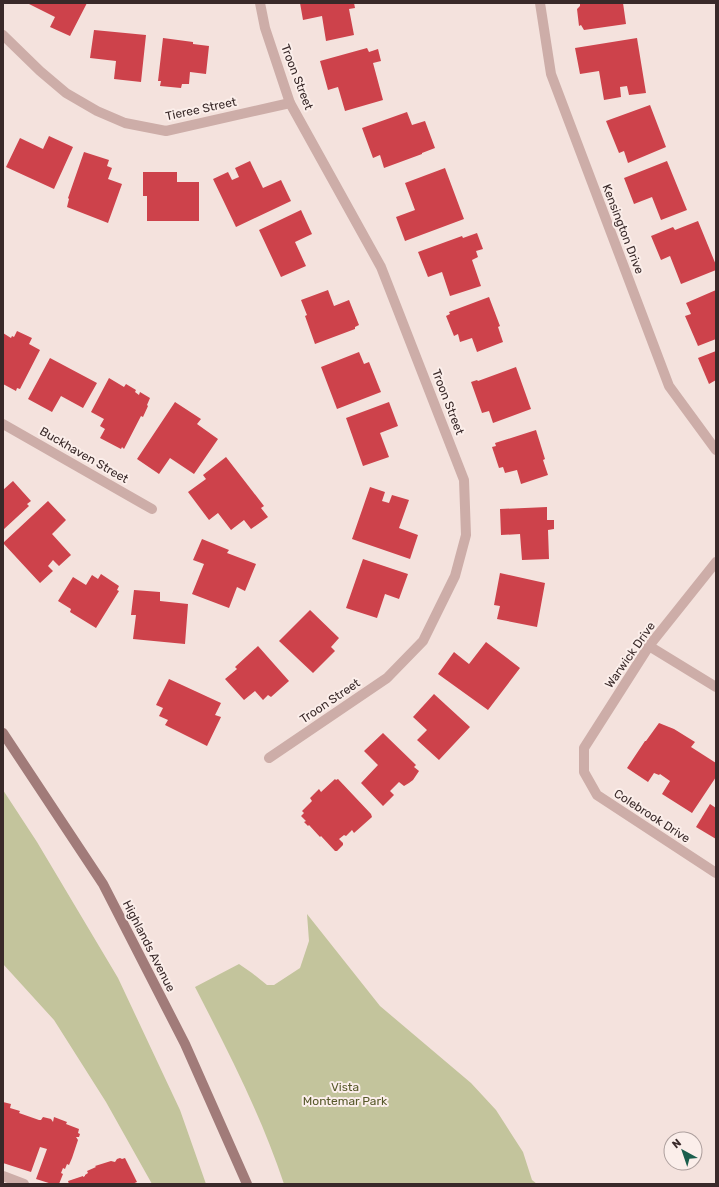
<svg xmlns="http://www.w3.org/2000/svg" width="719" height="1187" font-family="Rubik,sans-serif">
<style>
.green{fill:#c3c49c}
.building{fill:#cd424b}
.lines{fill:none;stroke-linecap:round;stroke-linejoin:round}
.street{stroke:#cdada8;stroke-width:10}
.secondary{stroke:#a17b79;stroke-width:10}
.labels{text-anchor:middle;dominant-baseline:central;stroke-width:4;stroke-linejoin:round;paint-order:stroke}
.street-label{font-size:12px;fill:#392929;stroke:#fbeeea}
.park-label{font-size:12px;fill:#57592b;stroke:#fbeeea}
</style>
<rect width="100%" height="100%" fill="#f4e2dd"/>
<!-- green -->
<g class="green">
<polygon points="3,790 37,842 118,978 180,1110 206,1184 152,1184 106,1102 54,1020 3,964"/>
<path d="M307,914L380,1006L471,1083L496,1110L523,1152L532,1180L537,1184H284C261,1115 228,1051 195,987L239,964L252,973L267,985H274L300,968L309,941Z"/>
</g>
<!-- building -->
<g class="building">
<polygon points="27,3 87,3 70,36 50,27 55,17"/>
<polygon points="300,3 354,3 355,8 349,9 354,35 326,41 322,16 303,20"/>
<polygon points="580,3 623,3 626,24 584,30 581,25 579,26 577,9 580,6"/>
<polygon points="94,30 146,35 141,82 114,79 116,61 90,58"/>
<polygon points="163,38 193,42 193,44 209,46 206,74 190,72 189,84 182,84 181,88 160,86 161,81 158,81"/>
<polygon points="637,38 646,93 629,95 627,86 620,87 621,97 604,100 599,71 580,74 575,48"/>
<polygon points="367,48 369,52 378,49 381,61 373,63 383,100 345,111 338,87 328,90 320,61"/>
<polygon points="650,105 666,147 628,163 624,151 619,153 606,121"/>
<polygon points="407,112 412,125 425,121 435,148 422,153 422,154 384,168 380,155 373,158 362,128"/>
<polygon points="49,136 73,147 54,189 6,167 20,138 43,149"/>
<polygon points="84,152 109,160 107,166 112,168 108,179 122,184 108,223 67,207 69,199 68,198"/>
<polygon points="250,161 263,188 281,180 291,201 236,227 213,179 228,172 232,180 239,177 235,168"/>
<polygon points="667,161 687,210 661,220 652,197 634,204 624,178"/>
<polygon points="445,168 464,219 405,241 396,217 415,210 405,183"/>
<polygon points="143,172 177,172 177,182 199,182 199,221 147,221 147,196 143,196"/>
<polygon points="301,210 312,234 295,242 306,266 281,277 259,230"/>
<polygon points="698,221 716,265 716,270 681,284 670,256 661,260 651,236 673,227 675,230"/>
<polygon points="477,233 483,249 476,251 478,257 472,260 481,286 450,296 442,272 428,277 418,252 462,236 463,238"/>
<polygon points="328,290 334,306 349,300 359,325 355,327 355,329 315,344 305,316 307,315 301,300"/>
<polygon points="716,290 716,339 698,346 685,316 691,314 686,303"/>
<polygon points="489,297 500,326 498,327 503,342 477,352 472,338 460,342 458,334 454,336 446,316 450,314 449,312"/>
<polygon points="17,331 32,338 29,344 40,350 20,389 17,388 16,391 3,384 3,333 11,338 12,336 14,337"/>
<polygon points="716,351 716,380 709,384 698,358"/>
<polygon points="359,352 364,364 369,362 381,392 337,409 321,367"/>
<polygon points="50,358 97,383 83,408 61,396 52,412 28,399"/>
<polygon points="516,367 531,409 493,423 489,411 482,413 471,382 477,380 478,381"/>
<polygon points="109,378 124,387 126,384 136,390 135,392 139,395 140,392 150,398 147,405 148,406 143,417 141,416 124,449 122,447 121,449 100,438 105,429 100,426 104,419 91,412"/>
<polygon points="175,402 201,419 197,424 218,439 194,474 170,458 159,474 137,459"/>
<polygon points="389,402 398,426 380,433 389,457 363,466 346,418"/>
<polygon points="536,430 545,459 543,460 548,475 521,484 517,470 505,473 503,467 499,468 492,447 496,446 495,443"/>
<polygon points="226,457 264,506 261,508 268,517 251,529 244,520 231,530 218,513 209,520 188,492 206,479 203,475"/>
<polygon points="13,481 31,501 27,504 29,506 3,530 3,490"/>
<polygon points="370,487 385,492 382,501 389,503 392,495 409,500 399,528 418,535 410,559 352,539"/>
<polygon points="48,501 66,520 52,534 71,555 59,566 53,560 48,566 53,571 40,583 3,543"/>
<polygon points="547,507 547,520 554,520 554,529 548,530 549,559 522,560 520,534 501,535 500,509"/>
<polygon points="202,539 229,550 227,553 256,564 245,591 237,587 229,608 192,594 204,564 193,560"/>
<polygon points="363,559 408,574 399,599 385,594 377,618 346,608"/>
<polygon points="500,573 545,583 537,627 497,619 500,606 494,605"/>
<polygon points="101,574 119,586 117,590 119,591 96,628 70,612 71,609 58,601 73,577 86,585 92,575 98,579"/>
<polygon points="134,590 160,592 160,601 188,604 185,644 133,639 136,615 131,615"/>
<polygon points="310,610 339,638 331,647 335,651 313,673 279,641"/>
<polygon points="486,642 520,668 488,710 438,674 454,652 469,664"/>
<polygon points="258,646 289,681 271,697 268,695 263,700 255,691 244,700 225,679 237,669 235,667"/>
<polygon points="169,679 221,703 215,715 221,717 207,746 165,725 168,720 159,716 163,708 156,705"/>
<polygon points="434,694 470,727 439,760 417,740 427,730 413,717"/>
<polygon points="659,723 674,729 695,742 691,747 716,763 716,777 692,813 662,794 670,781 660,774 659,775 654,773 648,782 627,768 645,741 646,741"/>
<polygon points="383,733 416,765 414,767 419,771 413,780 409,783 404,786 399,782 390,791 394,795 383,806 361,783 378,765 364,751"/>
<polygon points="335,779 336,780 338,779 371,814 372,817 354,833 352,830 346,836 344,835 339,839 343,843 343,845 337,851 335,851 321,836 320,837 309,825 308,826 304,822 306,821 301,816 304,813 302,811 312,801 310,798 319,789 321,792"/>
<polygon points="710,804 716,808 716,839 696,827"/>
<polygon points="3,1102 11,1104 10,1108 20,1111 19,1113 39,1120 41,1120 43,1117 51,1119 53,1122 54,1117 67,1122 66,1124 79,1129 78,1133 80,1134 79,1137 76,1137 78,1140 72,1158 69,1165 67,1164 65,1169 63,1168 61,1173 63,1174 59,1184 52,1184 36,1179 47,1149 40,1147 31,1172 3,1163"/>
<polygon points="120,1158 122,1159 125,1158 137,1182 132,1184 69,1184 68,1181 83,1176 83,1177 85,1176 85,1175 88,1173 87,1171 96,1167 95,1166 111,1161 115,1162 117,1159"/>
</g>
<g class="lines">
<!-- street -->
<g class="street">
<polyline points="260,3 265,28 290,103 381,267 464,480 466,535 455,576 423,641 387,678 269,758"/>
<polyline points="540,3 551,74 669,386 716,450"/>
<polyline points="3,35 40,71 66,93 97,111 125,123 166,131 290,103"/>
<polyline points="3,424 152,509"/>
<polyline points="716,562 649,646 584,748 584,772 597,795 716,873"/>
<polyline points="649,646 716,687"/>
<polyline points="3,1176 24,1184"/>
</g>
<!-- secondary -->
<polyline class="secondary" points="3,733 103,884 185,1044 247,1184"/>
</g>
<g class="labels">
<!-- street labels -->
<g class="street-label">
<text transform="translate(297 77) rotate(69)">Troon Street</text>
<text transform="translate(201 109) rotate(-12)">Tieree Street</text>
<text transform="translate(623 229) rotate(69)">Kensington Drive</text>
<text transform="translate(448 402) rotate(69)">Troon Street</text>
<text transform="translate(84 455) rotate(30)">Buckhaven Street</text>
<text transform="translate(630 655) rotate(-55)">Warwick Drive</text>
<text transform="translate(330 701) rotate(-34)">Troon Street</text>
<text transform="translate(652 816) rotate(33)">Colebrook Drive</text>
<text transform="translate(149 946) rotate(63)">Highlands Avenue</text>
</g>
<!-- park labels -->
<g class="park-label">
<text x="345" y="1087">Vista<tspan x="345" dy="14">Montemar Park</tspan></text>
</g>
</g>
<!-- border -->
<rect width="719" height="1187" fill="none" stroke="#392929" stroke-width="8"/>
<!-- north arrow -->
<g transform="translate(683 1151) rotate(320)"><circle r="19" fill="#fbeeea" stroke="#ad9f9d"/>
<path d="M0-3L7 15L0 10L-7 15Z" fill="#1b5e4d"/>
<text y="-6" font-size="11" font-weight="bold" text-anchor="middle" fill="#392929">N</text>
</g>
</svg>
